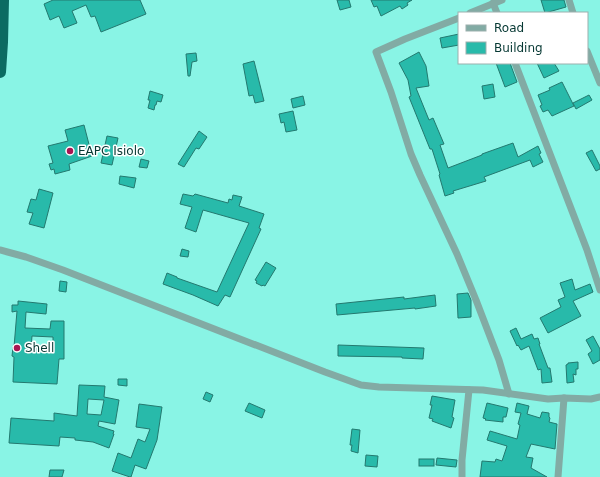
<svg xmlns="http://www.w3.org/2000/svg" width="600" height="477" font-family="'DejaVu Sans',sans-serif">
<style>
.building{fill:#28baaa;stroke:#23796f;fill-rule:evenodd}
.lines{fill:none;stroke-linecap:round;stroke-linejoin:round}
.street{stroke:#82aba4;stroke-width:7}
.highway{stroke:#0b6b62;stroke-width:12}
.poi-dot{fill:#a71652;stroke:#fff;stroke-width:1.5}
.labels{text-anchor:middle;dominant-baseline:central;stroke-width:3;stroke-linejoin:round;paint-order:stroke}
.poi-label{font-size:12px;fill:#063833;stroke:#fff;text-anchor:start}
</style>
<rect width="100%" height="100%" fill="#89f4e5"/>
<!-- building -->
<g class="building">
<polygon points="53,0 140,0 146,14 101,32 95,16 91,17 86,5 72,11 77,23 64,28 59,16 50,20 44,4"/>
<polygon points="337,0 349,0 351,7 340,10"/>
<polygon points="371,0 412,0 407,3 408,5 402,9 400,6 381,16 377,6 374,7"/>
<polygon points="541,0 564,0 566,7 545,13"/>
<polygon points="459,34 459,45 442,48 440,38"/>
<polygon points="419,52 426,66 429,86 416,88 429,120 433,118 444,144 440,145 448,168 482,155 482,154 513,143 518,157 538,146 541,153 539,154 543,162 533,167 530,160 484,177 486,181 453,191 454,193 445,196 439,175 440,174 432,149 430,149 409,97 411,96 408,80 399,63"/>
<polygon points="196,53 197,61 192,62 190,76 188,76 186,54"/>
<polygon points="254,61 264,101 255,103 253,95 249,96 243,64"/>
<polygon points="496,63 510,63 517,82 505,87"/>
<polygon points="537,63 554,63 559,71 544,78"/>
<polygon points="562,82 574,106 552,116 548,110 543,112 540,106 542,105 538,95 550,90 549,88"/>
<polygon points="493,84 495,97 484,99 482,86"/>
<polygon points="150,91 163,95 161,102 157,101 156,105 155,105 154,110 148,108 150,100 148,100"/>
<polygon points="589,95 592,100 576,109 573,103"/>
<polygon points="303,96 305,105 293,108 291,99"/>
<polygon points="293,111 297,130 286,132 284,122 281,123 279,114"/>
<polygon points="84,125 92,156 69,164 70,170 55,174 54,169 51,170 49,164 53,163 48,146 68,141 65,130"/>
<polygon points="199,131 207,137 199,149 196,148 184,167 178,164"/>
<polygon points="107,136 118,138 112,165 101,163"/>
<polygon points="592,150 600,166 600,169 596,171 586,153"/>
<polygon points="141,159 149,161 147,168 139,167"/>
<polygon points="120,176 136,178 134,188 119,184"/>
<polygon points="39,189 53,193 44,228 29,224 33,213 27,212 31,199 36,200"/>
<polygon points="183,194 193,196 195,194 228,203 229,199 232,200 233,195 242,197 239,206 264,214 259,228 261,229 230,297 225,295 218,306 193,295 163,284 167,273 177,277 177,278 217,292 249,223 203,210 196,232 185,228 192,207 180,204"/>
<polygon points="182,249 189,251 188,257 180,256"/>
<polygon points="266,262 276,268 265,286 263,285 262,286 256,283 257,281 255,280"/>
<polygon points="572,279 575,290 590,284 593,292 573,301 581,316 548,333 540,318 561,307 558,300 565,297 560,283"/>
<polygon points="60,281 67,282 66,292 59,291"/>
<polygon points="468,293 471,300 471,317 458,318 457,294"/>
<polygon points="435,295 436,306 415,309 415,308 337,315 336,304 404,297 404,299"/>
<path d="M18,301L47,304L46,314L26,312L25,328L50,329L51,321H64V359H59L57,384L13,382L14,357L12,356L13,347H14L17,311L12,312V305H18ZM32,336L53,337V351L31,348Z"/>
<polygon points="516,328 521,339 532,334 534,339 538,338 540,344 539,344 548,368 550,368 552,382 542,383 541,369 538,370 529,346 521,350 518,345 517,346 510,331"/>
<polygon points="593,336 600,349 600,360 593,364 588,354 592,351 586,340"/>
<polygon points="338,345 424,348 423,359 402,358 402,357 338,356"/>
<polygon points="578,362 578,369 576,369 576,375 573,374 574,382 567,383 566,365 568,364 568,363"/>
<polygon points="118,379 127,379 127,386 118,385"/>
<path d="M79,385L105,386L104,397L119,400L115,424L99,421L98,426L114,431L113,434H114L109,448L93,442L75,440V438L60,437L59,446L9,443L11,418L54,421V413L77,416ZM88,399L104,400L101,415L87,414Z"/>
<polygon points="206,392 213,395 210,402 203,399"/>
<polygon points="432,396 455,400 452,417 454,418 451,428 432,421 433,419 429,418 432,405 430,405"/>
<polygon points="249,403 265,410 262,418 245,411"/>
<polygon points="487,403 508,408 506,417 503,417 503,422 485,420 486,419 483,418"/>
<polygon points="517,403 529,406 527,414 540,418 542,412 549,413 549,417 550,418 549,422 557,424 555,449 531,444 526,457 533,458 531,468 547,477 480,477 482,461 495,462 496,459 502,461 507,446 487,440 490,431 517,439 520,425 518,424 521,413 515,412"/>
<polygon points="139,404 162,407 157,440 146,469 135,465 131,477 130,477 112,471 118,453 131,458 138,439 145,442 150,429 136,427"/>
<polygon points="352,429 360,430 358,453 351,451 352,445 350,445"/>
<polygon points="366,455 378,456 377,467 365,466"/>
<polygon points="437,458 457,460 456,467 436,465"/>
<rect x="419" y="459" width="15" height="7"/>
<polygon points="50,470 64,470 62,477 49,477"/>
</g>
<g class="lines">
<!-- street -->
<g class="street">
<polyline points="569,0 573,13"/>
<polyline points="493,3 497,13"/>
<polyline points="470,13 502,0"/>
<polyline points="459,18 405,39 376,52 391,92 411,154 420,175 457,254 476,300 499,360 509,394"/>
<polyline points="587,51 600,83"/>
<polyline points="515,63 587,250 600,290"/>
<polyline points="0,250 26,257 63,270 325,372 361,385 379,387 483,390 548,399 564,398 591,399 600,397"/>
<polyline points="462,477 462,460 469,390"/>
<polyline points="558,477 564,398"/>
</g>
<!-- highway -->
<polyline class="highway" points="0,72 2,42 3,0"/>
</g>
<!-- markers -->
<g class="poi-dot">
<circle cx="70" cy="151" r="4"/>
<circle cx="17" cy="348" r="4"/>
</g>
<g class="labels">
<!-- poi labels -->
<g class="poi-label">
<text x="78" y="151">EAPC Isiolo</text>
<text x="25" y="348">Shell</text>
</g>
</g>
<!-- legend -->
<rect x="458" y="12" width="130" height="52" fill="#ffffff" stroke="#9bafad"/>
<rect x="466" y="25" width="20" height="6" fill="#82aba4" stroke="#9bafad"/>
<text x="494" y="32" font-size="12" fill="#063833">Road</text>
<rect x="466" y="42" width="20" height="12" fill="#28baaa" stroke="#9bafad"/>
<text x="494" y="52" font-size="12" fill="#063833">Building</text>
</svg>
